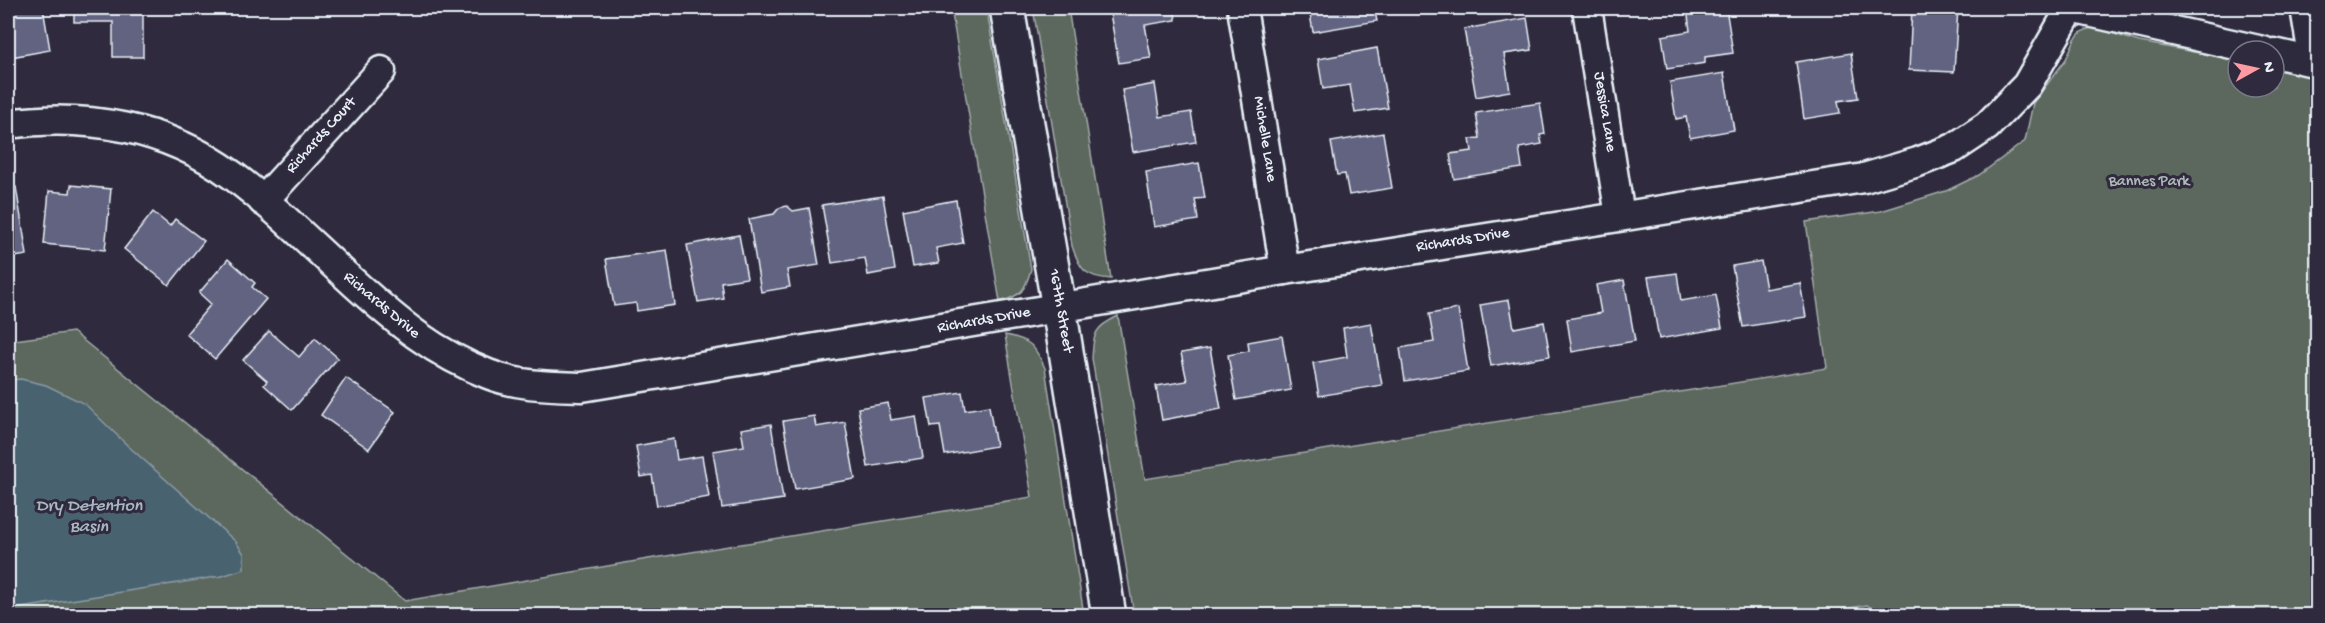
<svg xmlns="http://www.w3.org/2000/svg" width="2325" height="623" font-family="'Gochi Hand',sans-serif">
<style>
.green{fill:#5c685d;stroke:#a2acaa;stroke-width:1.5}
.water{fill:#496270;stroke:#899ba6;stroke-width:1.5}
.building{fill:#626381;stroke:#e8f1f8;stroke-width:1.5}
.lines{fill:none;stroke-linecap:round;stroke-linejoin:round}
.minor-casing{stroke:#e8f1f8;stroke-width:33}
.tertiary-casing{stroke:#e8f1f8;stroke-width:38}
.minor{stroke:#2f2a3d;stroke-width:28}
.tertiary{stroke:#2f2a3d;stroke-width:33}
.labels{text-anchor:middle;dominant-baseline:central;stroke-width:6;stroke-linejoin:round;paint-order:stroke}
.street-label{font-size:16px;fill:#e8f1f8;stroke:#2f2a3d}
.park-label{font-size:16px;fill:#b0baba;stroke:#2f2a3d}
.water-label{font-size:18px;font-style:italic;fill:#a8b8c2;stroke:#2f2a3d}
</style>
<rect width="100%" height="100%" fill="#2f2a3d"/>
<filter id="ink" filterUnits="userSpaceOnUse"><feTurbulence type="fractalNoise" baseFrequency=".0167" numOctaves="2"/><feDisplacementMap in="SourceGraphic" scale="12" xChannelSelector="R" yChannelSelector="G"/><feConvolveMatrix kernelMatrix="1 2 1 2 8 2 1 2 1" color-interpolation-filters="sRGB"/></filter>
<g filter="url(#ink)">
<!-- green -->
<g class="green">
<path d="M951,8H985L987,11L1031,269C1025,291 1022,295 1000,302Z"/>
<path d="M1033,8H1068L1111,279C1085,277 1080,270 1072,246Z"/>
<path d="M2093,27L2139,42L2238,60V87H2274V66L2317,73V615L1883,616L1867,605L1804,616L1134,615L1092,358C1094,332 1094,328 1118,316L1145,479L1827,368L1806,222L1881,211L1946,191L1979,175L2025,141L2033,103L2066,59L2075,39L2081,32Z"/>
<path d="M73,332L405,601L648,559L1032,497L1005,335C1030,339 1035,346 1045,368L1084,615H8V341Z"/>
</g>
<!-- water -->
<polygon class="water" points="21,379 46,385 85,404 127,445 236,542 244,554 244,569 222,576 8,610 8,380"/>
<!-- building -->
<g class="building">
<polygon points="8,8 43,8 50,50 11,57 10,48 8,48"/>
<polygon points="74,8 143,8 143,57 113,57 113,22 74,22"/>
<polygon points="1109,8 1174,8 1176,20 1145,25 1151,58 1119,63"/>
<polygon points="1309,8 1374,8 1377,21 1313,32"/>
<polygon points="1687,8 1726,8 1733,53 1705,57 1705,63 1667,69 1662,36 1690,31"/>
<polygon points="1912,8 1958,8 1954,72 1909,70"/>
<polygon points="1527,18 1532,50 1504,54 1510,91 1476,97 1464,29"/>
<polygon points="1377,48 1388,108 1355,113 1350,85 1323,89 1318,59"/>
<polygon points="1851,53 1858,98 1838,101 1840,113 1804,119 1796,62"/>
<polygon points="1724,73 1734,130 1690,138 1686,117 1676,119 1670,82"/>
<polygon points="1155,84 1160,117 1191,112 1196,142 1133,152 1122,90"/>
<polygon points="1540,103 1545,134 1540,135 1542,144 1519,148 1522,168 1454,179 1450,154 1472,151 1470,139 1480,138 1476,113"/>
<polygon points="1383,133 1392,188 1349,195 1345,174 1337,175 1331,142"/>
<polygon points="1199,163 1205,198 1195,199 1198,220 1154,227 1146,172"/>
<polygon points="71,185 111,189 105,250 44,244 49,191 70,193"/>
<polygon points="16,187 27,255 8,258 8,189"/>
<polygon points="883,196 895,270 868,275 865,258 832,263 822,205"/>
<polygon points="956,200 963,243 936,248 939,263 913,267 903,210"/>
<polygon points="787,206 793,211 809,208 819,265 787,270 790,287 761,292 749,219 774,214 779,208"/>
<polygon points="153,212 170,226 175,219 204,241 169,285 124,249"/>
<polygon points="739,235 747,278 721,282 723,298 698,302 687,245"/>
<polygon points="667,250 675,305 637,311 636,303 614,306 606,259"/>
<polygon points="228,259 255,283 252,287 266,299 215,359 186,334 211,304 199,293"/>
<polygon points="1761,261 1766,289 1800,283 1806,317 1743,327 1732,266"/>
<polygon points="1677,273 1681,301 1716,295 1722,328 1659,339 1648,277"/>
<polygon points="1624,280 1635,341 1572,352 1567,319 1601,313 1596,285"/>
<polygon points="1509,300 1514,328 1544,322 1550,356 1491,366 1480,305"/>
<polygon points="1458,309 1468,371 1405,381 1400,348 1434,342 1429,314"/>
<polygon points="1371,323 1382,385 1319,396 1313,363 1347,357 1343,328"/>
<polygon points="269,331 299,357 315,338 338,358 292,410 264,385 267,381 243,360"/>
<polygon points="1282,336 1291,390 1236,400 1228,355 1249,351 1248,342"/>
<polygon points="1210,348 1221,409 1162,420 1156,386 1187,381 1181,353"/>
<polygon points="346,378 395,412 369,449 321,415"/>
<polygon points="962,392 965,410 989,406 996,446 945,455 940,426 931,427 926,398"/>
<polygon points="888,403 891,420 916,416 923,458 868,467 858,408"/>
<polygon points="814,416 816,427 845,422 855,479 795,489 783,421"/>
<polygon points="771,424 783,499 722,508 713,451 744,446 741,429"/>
<polygon points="674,439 677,460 702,456 709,497 657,506 652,475 641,477 636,446"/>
</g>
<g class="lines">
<!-- minor casing -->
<g class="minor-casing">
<g id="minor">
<polyline points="1242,8 1285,270"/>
<polyline points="1587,8 1620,216"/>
<polyline points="2071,8 2263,51"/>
<polyline points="2305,8 2314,62"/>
<polyline points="2274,53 2318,63"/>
<path d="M8,124C85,113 167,127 232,175C275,207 314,247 354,283C396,321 434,353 488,374C518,386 550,386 582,387L1285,270L1864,178L1918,162L1954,148L1987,126L2027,85L2071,8"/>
<polyline points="263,201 381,71"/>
</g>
</g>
<!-- tertiary casing -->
<g class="tertiary-casing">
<polyline id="tertiary" points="1007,8 1059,308 1109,616"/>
</g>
<!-- minor -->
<use href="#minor" class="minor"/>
<!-- tertiary -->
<use href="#tertiary" class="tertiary"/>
</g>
</g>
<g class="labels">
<!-- street labels -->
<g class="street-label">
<text transform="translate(1604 112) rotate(81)">Jessica Lane</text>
<text transform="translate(322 136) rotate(-48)">Richards Court</text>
<text transform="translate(1264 139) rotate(81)">Michelle Lane</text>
<text transform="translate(1463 241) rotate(-9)">Richards Drive</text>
<text transform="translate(381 306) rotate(40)">Richards Drive</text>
<text transform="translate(1060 311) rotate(80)">167th Street</text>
<text transform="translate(984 321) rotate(-10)">Richards Drive</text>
</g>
<!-- park labels -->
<g class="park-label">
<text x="2149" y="182">Bannes Park</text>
</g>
<!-- water labels -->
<g class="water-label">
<text x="89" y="506">Dry Detention<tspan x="89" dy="21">Basin</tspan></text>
</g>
</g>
<!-- margin -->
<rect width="2325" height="623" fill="none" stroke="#2f2a3d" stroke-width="30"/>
<rect x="15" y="15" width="2295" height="593" fill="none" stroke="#e8f1f8" stroke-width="2" filter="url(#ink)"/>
<!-- north arrow -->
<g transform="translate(2256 69) rotate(82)"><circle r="28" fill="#2f2a3d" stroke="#797a88" stroke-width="1.5"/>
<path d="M0-4.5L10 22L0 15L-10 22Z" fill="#ff9aa2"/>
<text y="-9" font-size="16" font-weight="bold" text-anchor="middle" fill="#e8f1f8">N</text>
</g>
</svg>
